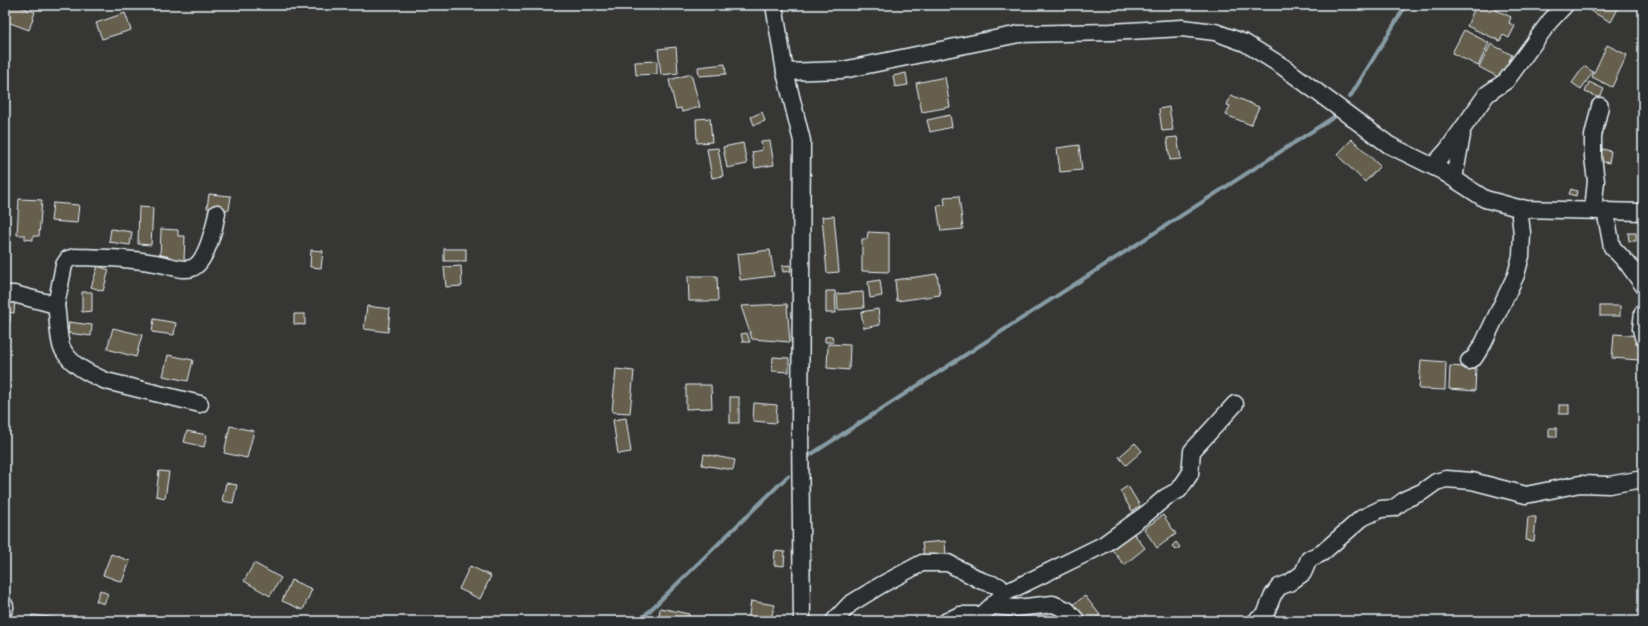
<svg xmlns="http://www.w3.org/2000/svg" width="1648" height="626" font-family="'Shantell Sans',sans-serif">
<style>
.lines{fill:none;stroke-linecap:round;stroke-linejoin:round}
.stream{stroke:#889ca5;stroke-width:4}
.building{fill:#665e4e;stroke:#e8f1f8}
.minor-casing{stroke:#e8f1f8;stroke-width:19}
.minor{stroke:#2a2d2e;stroke-width:16}
</style>
<rect width="100%" height="100%" fill="#363734"/>
<filter id="ink" filterUnits="userSpaceOnUse"><feTurbulence type="fractalNoise" baseFrequency=".025" numOctaves="2"/><feDisplacementMap in="SourceGraphic" scale="8" xChannelSelector="R" yChannelSelector="G"/><feConvolveMatrix kernelMatrix="1 2 1 2 8 2 1 2 1" color-interpolation-filters="sRGB"/></filter>
<g filter="url(#ink)">
<g class="lines">
<!-- stream -->
<g class="stream">
<polyline points="1350,97 1406,5"/>
<polyline points="807,457 1334,117"/>
<polyline points="639,621 788,476"/>
</g>
</g>
<!-- building -->
<g class="building">
<polygon points="5,5 16,5 35,12 29,30 5,21"/>
<polygon points="664,5 684,5 664,8"/>
<polygon points="1476,5 1485,5 1511,17 1509,23 1515,26 1509,38 1503,35 1500,41 1467,26"/>
<polygon points="1587,5 1620,5 1611,22 1585,8"/>
<polygon points="125,13 131,30 102,39 96,23"/>
<polygon points="1464,30 1489,43 1478,66 1452,53"/>
<polygon points="1491,44 1512,55 1500,78 1479,67"/>
<polygon points="1607,45 1627,55 1612,87 1592,77"/>
<polygon points="676,47 678,73 661,75 658,49"/>
<polygon points="657,61 657,74 636,75 635,62"/>
<polygon points="725,64 726,74 699,76 698,67"/>
<polygon points="1584,66 1593,72 1581,89 1572,83"/>
<polygon points="906,73 908,85 895,87 893,76"/>
<polygon points="691,74 700,107 682,112 681,108 676,109 669,80"/>
<polygon points="945,77 950,107 922,112 916,83"/>
<polygon points="1589,82 1604,89 1600,98 1585,92"/>
<polygon points="1231,95 1259,107 1251,125 1226,115 1230,106 1227,105"/>
<polygon points="1169,107 1173,130 1162,131 1159,109"/>
<polygon points="762,112 765,121 754,125 751,117"/>
<polygon points="950,115 952,127 930,132 927,120"/>
<polygon points="710,118 712,142 697,143 696,119"/>
<polygon points="1177,137 1181,159 1170,160 1167,138"/>
<polygon points="1352,139 1380,166 1365,182 1337,155"/>
<polygon points="770,141 774,165 755,168 752,152 762,150 761,142"/>
<polygon points="743,143 747,164 727,168 723,147"/>
<polygon points="1079,145 1082,170 1060,172 1057,148"/>
<polygon points="718,148 723,176 712,178 707,149"/>
<polygon points="1602,149 1611,151 1609,163 1600,161"/>
<polygon points="1571,189 1577,191 1576,196 1569,194"/>
<polygon points="209,194 231,196 229,210 207,208"/>
<polygon points="959,196 963,229 941,231 937,206 945,205 944,197"/>
<polygon points="19,199 42,200 39,236 33,236 33,240 25,239 25,235 17,235"/>
<polygon points="53,203 79,205 77,223 51,221"/>
<polygon points="139,207 153,208 151,245 138,244"/>
<polygon points="834,216 839,272 827,273 822,217"/>
<polygon points="111,229 132,232 130,245 109,242"/>
<polygon points="161,229 178,230 178,236 185,236 184,261 160,260"/>
<polygon points="868,232 889,233 889,272 862,271 862,239 867,239"/>
<polygon points="1628,233 1636,233 1636,241 1629,241"/>
<rect x="444" y="249" width="22" height="12"/>
<polygon points="311,250 323,251 321,268 310,267"/>
<polygon points="770,250 774,276 740,280 737,254"/>
<polygon points="790,265 791,271 783,272 782,266"/>
<polygon points="98,266 109,270 103,291 91,287"/>
<polygon points="461,266 462,286 446,287 444,267"/>
<polygon points="937,274 940,295 897,301 895,280"/>
<polygon points="688,276 717,276 718,301 689,301"/>
<polygon points="880,280 882,296 870,298 868,282"/>
<polygon points="826,291 835,291 836,313 826,313"/>
<polygon points="82,292 92,292 92,311 82,312"/>
<polygon points="863,292 864,308 838,310 837,294"/>
<polygon points="7,299 15,300 14,313 6,312"/>
<polygon points="787,304 790,342 752,339 741,306"/>
<polygon points="367,306 390,309 388,332 364,329"/>
<rect x="1600" y="306" width="20" height="10"/>
<polygon points="878,309 880,325 864,328 861,312"/>
<polygon points="5,314 10,315 10,321 5,321"/>
<polygon points="294,314 305,314 305,325 294,324"/>
<polygon points="154,319 176,323 174,335 152,332"/>
<polygon points="69,322 92,325 91,336 68,333"/>
<polygon points="113,328 142,335 136,357 107,349"/>
<polygon points="747,333 750,342 743,342 741,334"/>
<polygon points="1614,334 1641,336 1639,360 1612,358"/>
<polygon points="832,336 833,342 825,342 825,337"/>
<polygon points="828,344 850,345 849,370 827,368"/>
<polygon points="168,355 193,360 188,381 163,376"/>
<polygon points="773,357 789,358 789,372 772,371"/>
<polygon points="1421,360 1446,362 1445,390 1419,389"/>
<polygon points="1450,366 1476,368 1475,391 1449,389"/>
<polygon points="616,369 634,371 630,413 612,412"/>
<polygon points="686,385 711,385 712,408 686,409"/>
<polygon points="5,391 10,392 5,414"/>
<rect x="730" y="397" width="9" height="26"/>
<polygon points="754,403 777,405 776,423 753,421"/>
<rect x="1559" y="405" width="10" height="9"/>
<polygon points="626,418 631,452 618,454 613,420"/>
<polygon points="230,426 254,431 247,458 224,453"/>
<rect x="1549" y="428" width="8" height="9"/>
<polygon points="187,431 207,435 204,447 184,442"/>
<polygon points="1135,443 1142,451 1126,465 1119,457"/>
<polygon points="704,454 735,460 733,470 702,465"/>
<polygon points="159,471 169,472 165,498 156,496"/>
<polygon points="226,483 237,485 233,503 222,501"/>
<polygon points="1128,486 1140,506 1132,511 1120,491"/>
<polygon points="1163,515 1176,534 1157,548 1144,529"/>
<polygon points="1528,517 1536,517 1534,541 1526,540"/>
<polygon points="1131,530 1145,548 1124,565 1110,547"/>
<polygon points="945,541 946,554 924,557 922,543"/>
<polygon points="1176,542 1180,547 1176,550 1172,546"/>
<polygon points="775,551 785,552 784,566 774,565"/>
<polygon points="111,554 130,561 122,582 103,575"/>
<polygon points="254,563 281,578 270,596 244,581"/>
<polygon points="470,566 491,576 480,599 459,589"/>
<polygon points="291,580 312,589 303,610 282,601"/>
<polygon points="100,590 108,594 104,604 96,601"/>
<polygon points="1085,596 1100,615 1092,621 1083,621 1071,606"/>
<polygon points="751,601 775,605 770,621 748,621"/>
<polygon points="660,608 689,614 688,621 677,621 659,617"/>
<polygon points="32,615 57,618 56,621 31,621"/>
<polygon points="726,618 738,621 725,621"/>
</g>
<g class="lines">
<!-- minor casing -->
<g class="minor-casing">
<g id="minor">
<polyline points="774,5 785,72 802,141 800,428 802,621"/>
<polyline points="785,72 843,70 1019,34 1111,32 1182,28 1215,32 1245,43 1282,66 1389,145 1442,171 1485,199 1522,209 1643,212"/>
<polyline points="1433,166 1448,149 1487,94 1506,81 1550,21 1565,5"/>
<polyline points="1454,178 1462,135"/>
<polyline points="1593,210 1596,181 1593,157 1593,136 1600,106"/>
<polyline points="1605,210 1612,247 1628,264 1643,285"/>
<path d="M5,294H14L56,305C58,315 58,339 62,348C70,365 90,374 106,381L200,404"/>
<path d="M56,305L64,265L68,259L75,257C105,258 135,258 165,265C173,267 184,271 192,268C206,263 215,226 217,213"/>
<polyline points="1643,312 1641,329 1643,337"/>
<polyline points="1469,361 1474,358 1483,344 1516,275 1521,256 1522,233 1520,217 1523,208"/>
<polyline points="5,606 5,608"/>
<polyline points="992,606 1016,608 1053,604 1067,610 1077,621"/>
<polyline points="834,621 850,604 881,585 922,563 948,563 982,581 999,586 1005,593"/>
<polyline points="947,621 960,615 982,615 1005,593 1103,545 1146,514 1166,497 1179,490 1190,474 1192,451 1235,404"/>
<polyline points="1256,621 1265,615 1273,595 1279,587 1289,583 1303,573 1309,559 1322,553 1362,518 1381,509 1394,508 1406,499 1422,492 1436,482 1446,479 1472,481 1526,495 1580,484 1609,485 1643,479"/>
</g>
</g>
<!-- minor -->
<use href="#minor" class="minor"/>
</g>
</g>
<!-- margin -->
<rect width="1648" height="626" fill="none" stroke="#2a2d2e" stroke-width="20"/>
<rect x="10" y="10" width="1628" height="606" fill="none" stroke="#e8f1f8" stroke-width="1.5" filter="url(#ink)"/>
</svg>
